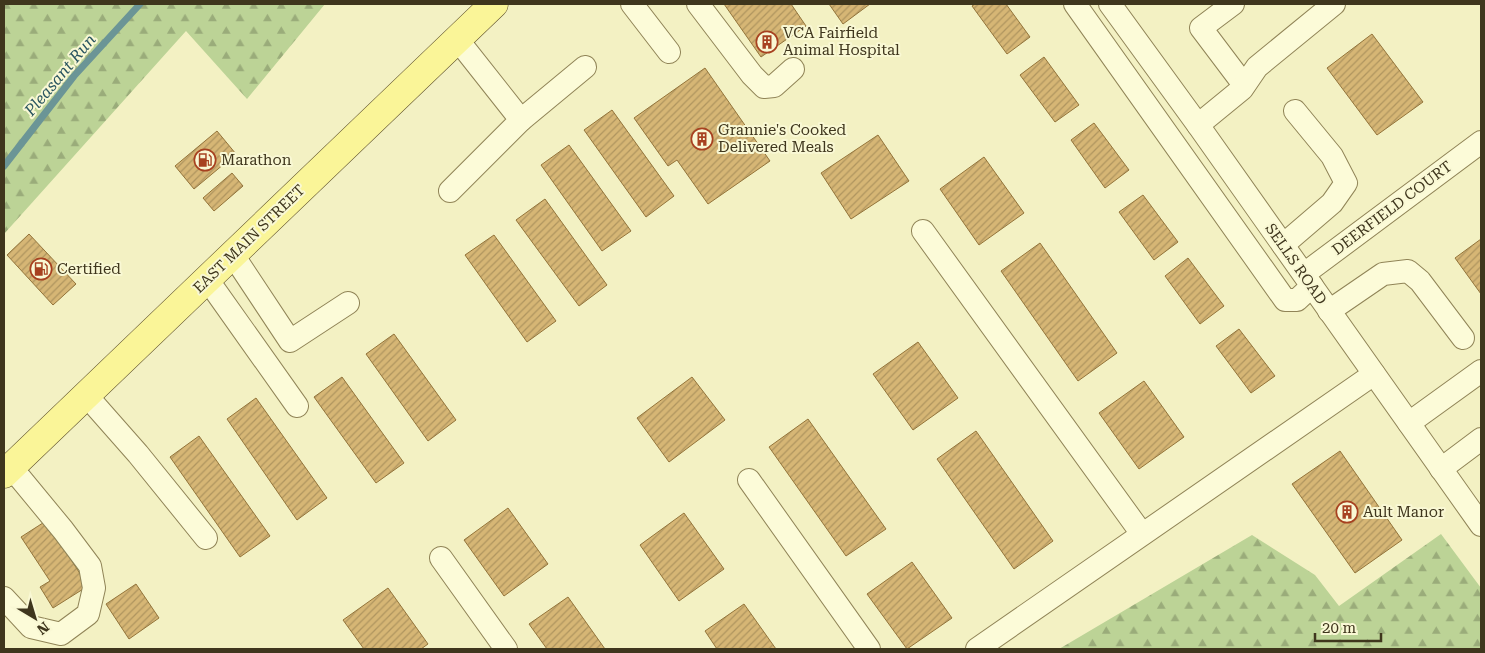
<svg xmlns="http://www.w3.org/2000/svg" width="1485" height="653" font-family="'Roboto Serif',serif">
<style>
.forest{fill:url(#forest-firs)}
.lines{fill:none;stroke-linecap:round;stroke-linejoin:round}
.stream{stroke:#6b9596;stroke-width:7}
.building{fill:url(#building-hatch);stroke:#93743a}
.minor-casing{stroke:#908457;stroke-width:24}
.major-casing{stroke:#5e502c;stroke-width:29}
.minor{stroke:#fcfbd8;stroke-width:22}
.major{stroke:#faf598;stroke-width:28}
.labels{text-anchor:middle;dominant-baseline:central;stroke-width:4;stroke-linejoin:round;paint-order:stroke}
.poi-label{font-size:15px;fill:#3f361d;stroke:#f9f8d4;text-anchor:start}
.street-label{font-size:15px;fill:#3f361d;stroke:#f9f8d4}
.water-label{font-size:16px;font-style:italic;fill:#2b5660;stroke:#f9f8d4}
</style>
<defs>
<pattern id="forest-firs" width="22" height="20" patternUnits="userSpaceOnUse" patternTransform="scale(1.25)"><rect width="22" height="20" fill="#bcd396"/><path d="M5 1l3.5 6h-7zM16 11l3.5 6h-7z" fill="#9aac7a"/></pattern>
<pattern id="building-hatch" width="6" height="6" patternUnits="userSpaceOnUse" patternTransform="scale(1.25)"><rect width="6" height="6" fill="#d6b675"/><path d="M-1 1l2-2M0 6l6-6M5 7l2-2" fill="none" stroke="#af955f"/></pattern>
</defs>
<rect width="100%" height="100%" fill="#f3f1c3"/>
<!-- forest -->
<g class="forest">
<polygon points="4,4 325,4 247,99 186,31 4,234"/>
<polygon points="1441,534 1481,588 1481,649 1059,649 1252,535 1315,575 1339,606"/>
</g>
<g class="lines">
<!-- stream -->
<polyline class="stream" points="4,166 74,76 140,4"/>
</g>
<!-- building -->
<g class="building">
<polygon points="724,4 791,4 806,26 761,57"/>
<polygon points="829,4 870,4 843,24"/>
<polygon points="975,4 1006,4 1030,37 1007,54 972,6"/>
<polygon points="1372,34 1423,102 1377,135 1327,68"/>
<polygon points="1044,57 1079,105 1055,122 1020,75"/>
<polygon points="705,68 770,161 708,204 677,160 668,166 634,118"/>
<polygon points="612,110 674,196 646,217 584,130"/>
<polygon points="1094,123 1129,170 1105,188 1071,140"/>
<polygon points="217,131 236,154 194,189 175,166"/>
<polygon points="878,135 909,181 851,219 821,173"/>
<polygon points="569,145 631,231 602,251 541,165"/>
<polygon points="984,157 1024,213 979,245 940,189"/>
<polygon points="232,173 243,186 214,211 203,198"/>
<polygon points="1143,195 1178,242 1154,260 1119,212"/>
<polygon points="545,199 607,285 579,306 516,220"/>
<polygon points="29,234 76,284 53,305 7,255"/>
<polygon points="494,235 556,321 527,342 465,255"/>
<polygon points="1481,239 1481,294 1455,258"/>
<polygon points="1040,243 1117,353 1078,381 1001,271"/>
<polygon points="1188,258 1224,306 1200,324 1165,276"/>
<polygon points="1239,329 1275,376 1251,393 1216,346"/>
<polygon points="394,334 456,420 428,441 366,354"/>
<polygon points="918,342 958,398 913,430 873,374"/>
<polygon points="342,377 404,463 376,483 314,397"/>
<polygon points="692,377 725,420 669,462 637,418"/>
<polygon points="1144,381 1184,437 1139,469 1099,413"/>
<polygon points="256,398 327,498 297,520 227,419"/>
<polygon points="808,419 886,529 846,556 769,447"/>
<polygon points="976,431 1053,541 1014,569 937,459"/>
<polygon points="199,436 270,536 240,557 170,457"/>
<polygon points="1340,451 1402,540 1355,573 1292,484"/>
<polygon points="508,508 548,564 504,596 464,540"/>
<polygon points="684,513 724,569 679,601 640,545"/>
<polygon points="46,521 88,586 53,608 40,587 50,581 21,537"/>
<polygon points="912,562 952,618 907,649 867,594"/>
<polygon points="136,584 159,618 129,639 106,604"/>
<polygon points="388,588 428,644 421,649 364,649 343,620"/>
<polygon points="568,597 605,649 547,649 529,624"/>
<polygon points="744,604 776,649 717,649 705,631"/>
</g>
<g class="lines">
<!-- minor casing -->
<g class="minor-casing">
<g id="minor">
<polyline points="632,4 669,52"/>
<polyline points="698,4 752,75 764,87 774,86 793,69"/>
<polyline points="1075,4 1285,300 1297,300 1312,286"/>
<polyline points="1110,4 1198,125 1481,525"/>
<polyline points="1233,4 1201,28 1244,85"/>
<polyline points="521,120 585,67"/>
<polyline points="1198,125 1242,89 1257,67 1334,4"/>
<polyline points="450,191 521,120 457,39"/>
<polyline points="923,231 1142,534"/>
<polyline points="1283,245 1332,203 1346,183 1332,156 1295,111"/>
<polyline points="233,255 290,341 348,303"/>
<polyline points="1304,274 1481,142"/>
<polyline points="207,279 297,406"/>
<polyline points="1329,311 1383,274 1408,271 1420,281 1463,338"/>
<polyline points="86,395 138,454 206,538"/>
<polyline points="1409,423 1481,371"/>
<polyline points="1441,469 1481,439"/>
<polyline points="749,480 869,649"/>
<polyline points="441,558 506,649"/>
<polyline points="4,598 31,627 61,634 88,614 94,588 90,566 63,530 11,467"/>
<polyline points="977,649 1374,374"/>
</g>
</g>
<!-- major casing -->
<g class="major-casing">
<polyline id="major" points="4,474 494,4"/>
</g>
<!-- minor -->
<use href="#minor" class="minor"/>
<!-- major -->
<use href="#major" class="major"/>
</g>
<!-- icons -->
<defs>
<g id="building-ring" transform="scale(1.125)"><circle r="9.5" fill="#f9f8d4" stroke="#a74120" stroke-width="1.5"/><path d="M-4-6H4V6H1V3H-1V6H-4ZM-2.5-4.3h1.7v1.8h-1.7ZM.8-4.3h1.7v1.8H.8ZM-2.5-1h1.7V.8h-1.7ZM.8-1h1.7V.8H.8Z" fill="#a74120"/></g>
<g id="fuel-ring" transform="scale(1.125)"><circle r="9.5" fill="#f9f8d4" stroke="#a74120" stroke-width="1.5"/><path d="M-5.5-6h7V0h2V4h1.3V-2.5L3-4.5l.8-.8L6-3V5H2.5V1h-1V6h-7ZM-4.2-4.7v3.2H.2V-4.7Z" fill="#a74120"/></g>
</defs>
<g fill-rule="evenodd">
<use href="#building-ring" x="767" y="42"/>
<use href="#building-ring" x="702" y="139"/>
<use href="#fuel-ring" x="205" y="160"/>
<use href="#fuel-ring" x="41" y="269"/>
<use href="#building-ring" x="1347" y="512"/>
</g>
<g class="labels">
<!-- poi labels -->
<g class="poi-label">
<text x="783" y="33">VCA Fairfield<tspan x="783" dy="17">Animal Hospital</tspan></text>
<text x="718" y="130">Grannie's Cooked<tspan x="718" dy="17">Delivered Meals</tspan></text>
<text x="221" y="160">Marathon</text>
<text x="57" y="269">Certified</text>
<text x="1363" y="512">Ault Manor</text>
</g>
<!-- street labels -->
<g class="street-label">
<text transform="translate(1392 208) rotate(-37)">DEERFIELD COURT</text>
<text transform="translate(249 239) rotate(-44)">EAST MAIN STREET</text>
<text transform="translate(1296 264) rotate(55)">SELLS ROAD</text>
</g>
<!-- water labels -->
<g class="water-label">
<text transform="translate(60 75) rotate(-50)">Pleasant Run</text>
</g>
</g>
<!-- border -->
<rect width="1485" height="653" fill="none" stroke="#3f361d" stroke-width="10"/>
<!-- north arrow -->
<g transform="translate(35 618) rotate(142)" stroke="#f9f8d4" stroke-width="4" paint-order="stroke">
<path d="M0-4L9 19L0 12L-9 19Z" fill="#3f361d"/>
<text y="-8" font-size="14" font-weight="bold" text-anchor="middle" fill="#3f361d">N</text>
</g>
<!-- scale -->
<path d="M1315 633v8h66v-8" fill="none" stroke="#3f361d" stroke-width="2.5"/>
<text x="1322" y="633" font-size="15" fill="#3f361d" stroke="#f9f8d4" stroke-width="4" paint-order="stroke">20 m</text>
</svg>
